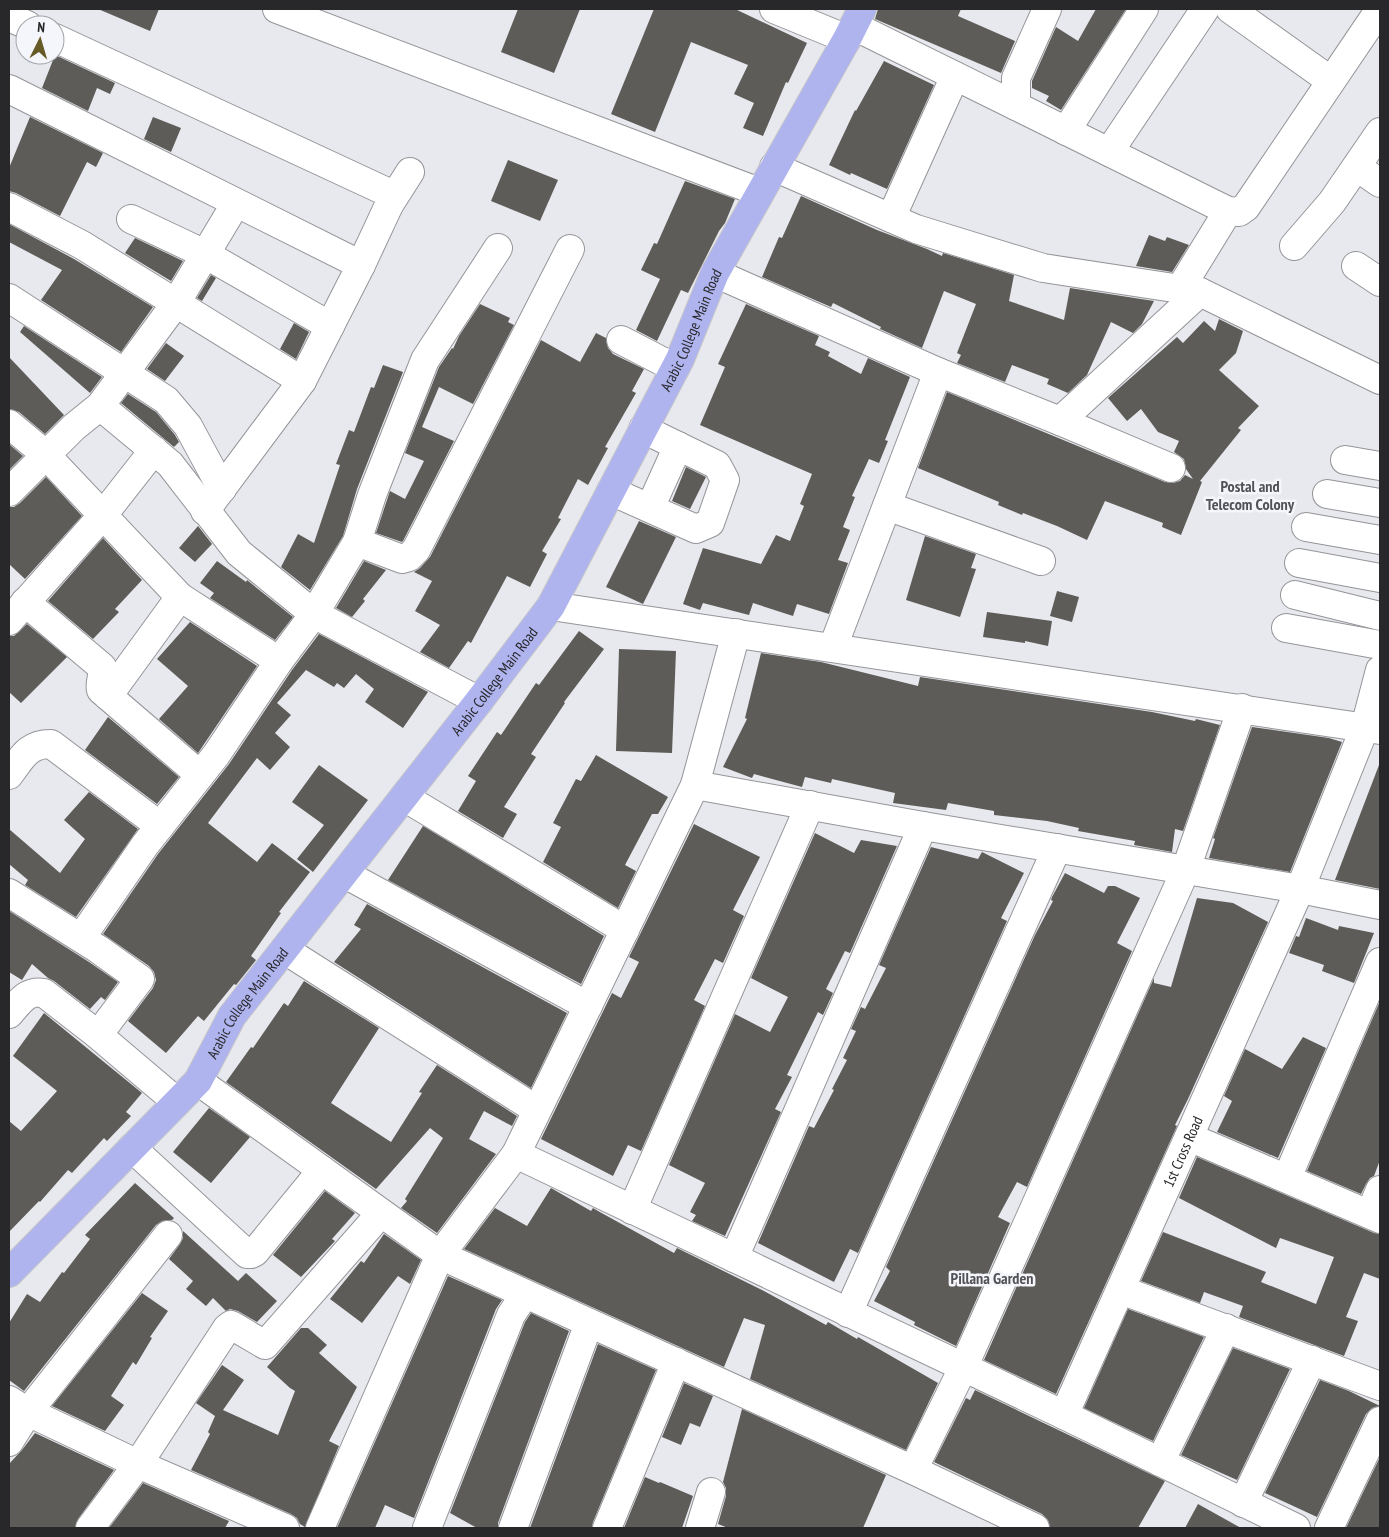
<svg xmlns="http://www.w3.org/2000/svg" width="1389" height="1537" font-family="'PT Sans Narrow',sans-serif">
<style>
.building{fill:#5d5c58}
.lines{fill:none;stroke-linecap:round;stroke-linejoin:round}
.minor-casing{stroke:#949599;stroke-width:30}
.major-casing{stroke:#c7c7c8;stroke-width:30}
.minor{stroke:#fff;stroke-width:28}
.major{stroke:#afb4ef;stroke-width:28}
.labels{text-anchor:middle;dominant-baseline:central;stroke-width:5;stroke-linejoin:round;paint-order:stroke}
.street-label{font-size:15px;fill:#28282a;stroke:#f5f6fb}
.neighbourhood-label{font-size:16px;font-weight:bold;fill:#535357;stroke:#f5f6fb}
</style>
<rect width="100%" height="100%" fill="#e8e9ee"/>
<!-- building -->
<g class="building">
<polygon points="98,9 159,9 150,31"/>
<polygon points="518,9 580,9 554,73 501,52"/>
<polygon points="654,9 735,9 807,43 788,83 786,82 763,136 743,128 754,103 734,94 748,65 691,42 655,132 611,114"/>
<polygon points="878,9 961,9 958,16 1015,41 1001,73 875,19"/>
<polygon points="1096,9 1126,9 1061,110 1046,101 1049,96 1032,88 1032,81 1056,27 1078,41"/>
<polygon points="55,55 115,83 110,94 97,88 88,111 42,88"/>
<polygon points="884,61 934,85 887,189 851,173 850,175 829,165 855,110 856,111"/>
<polygon points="30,117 103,153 96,167 87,162 60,216 16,193 9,191 9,168"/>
<polygon points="153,117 181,128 171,152 144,139"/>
<polygon points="508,160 558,180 540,221 491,201"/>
<polygon points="685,181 735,199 725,223 719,231 688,293 681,290 657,341 636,330 660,279 641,270 654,243 657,244"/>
<polygon points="801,196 877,230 927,249 942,256 943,253 1014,275 1009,301 1064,320 1070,288 1154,301 1142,324 1133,333 1111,322 1087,375 1068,393 1047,384 1049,379 1012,365 1005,382 957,363 961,355 957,353 976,304 944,291 922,348 880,329 881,327 833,303 831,307 762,277 779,237 782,238"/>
<polygon points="9,224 74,259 153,307 121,352 41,300 62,270 9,242"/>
<polygon points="1149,235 1165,241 1167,237 1189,245 1172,272 1136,266"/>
<polygon points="135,238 183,261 171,281 125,253"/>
<polygon points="211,275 216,278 202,301 197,298"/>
<polygon points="480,304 510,318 508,322 514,325 473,404 439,387 422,427 454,441 403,541 402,542 376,533 390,491 405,499 424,461 405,453 439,367 452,348 453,349 459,336"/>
<polygon points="746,304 819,336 815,345 830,352 828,356 861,374 868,358 910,377 885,440 888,441 879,463 869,459 852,496 855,497 843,527 850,530 838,560 848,563 829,614 797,604 793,616 753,603 749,615 703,603 700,610 683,604 703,548 761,564 776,535 790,541 804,506 800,504 812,474 700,425 725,367 718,364"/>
<polygon points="1219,319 1243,331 1236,353 1219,370 1259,406 1238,428 1241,430 1200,481 1202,482 1181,535 1162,527 1163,523 1105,501 1087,540 1057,526 1023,513 1022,515 998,505 999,502 918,468 947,392 1165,482 1173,483 1180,481 1185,475 1193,479 1186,469 1184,459 1174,452 1179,441 1158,432 1141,409 1127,421 1108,398 1177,337 1183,343 1204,321 1215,331"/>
<polygon points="294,323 309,332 296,359 280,349"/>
<polygon points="24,326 102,377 90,393 20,332"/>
<polygon points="596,333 606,338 608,348 613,354 644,369 632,391 636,393 605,447 608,448 588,485 578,479 558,518 561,519 542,551 547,554 530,587 507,576 471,643 468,641 449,668 420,652 440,625 415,611 432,581 414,572 420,568 430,557 541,340 580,362"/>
<polygon points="166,343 184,356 165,381 147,369"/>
<polygon points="9,357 64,415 45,434 19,412 9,409"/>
<polygon points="383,365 403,372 357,489 343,536 310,590 281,567 298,534 314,543 340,465 336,464 349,430 354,432 371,387 374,388"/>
<polygon points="128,394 156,412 175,435 179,442 174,447 121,403"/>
<polygon points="9,444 23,456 9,470"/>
<polygon points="686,467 706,477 690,509 672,501"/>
<polygon points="46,477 82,516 25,579 9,564 9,507 14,507 20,503"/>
<polygon points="639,521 676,537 643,604 606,587"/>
<polygon points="198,526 212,544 195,562 179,548"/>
<polygon points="925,536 976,554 971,568 976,569 960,617 906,600"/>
<polygon points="103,538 142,580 115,609 119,612 93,639 48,601"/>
<polygon points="217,561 246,582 247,580 293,617 275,640 210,598 214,593 200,583"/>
<polygon points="364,561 386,570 363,599 365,601 352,617 336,608"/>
<polygon points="1057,591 1079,597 1072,622 1050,616"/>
<polygon points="987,612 1052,621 1048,646 1025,641 1025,643 983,637"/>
<polygon points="190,622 257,666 198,753 159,719 188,686 157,659"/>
<polygon points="27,624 67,657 21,703 9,692 9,636 14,636"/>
<polygon points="579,631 604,649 564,702 565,703 531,754 536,757 504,807 517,814 503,838 458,811 476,781 468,776 497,732 501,735 536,683 539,685"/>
<polygon points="319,634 428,692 403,728 365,702 374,689 356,674 344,688 337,683 334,687 306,670 277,703 291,715 275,733 290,747 270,770 257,758 208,823 257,862 272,843 310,872 279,912 281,913 251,956 256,960 236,985 234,984 204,1021 198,1016 166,1053 128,1021 153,988 156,980 154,972 149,966 103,934 158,854 229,764 292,670"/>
<polygon points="619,649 676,651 672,753 616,751"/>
<polygon points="761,653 821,662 918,686 920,677 1152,712 1195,721 1196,719 1220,725 1183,831 1175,829 1172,852 1134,845 1135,841 1078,831 1079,828 1047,821 994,815 994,811 948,803 946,810 893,803 895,793 832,779 831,783 805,777 802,787 754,774 752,778 723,767 747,719 745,718"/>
<polygon points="108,717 179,777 157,804 85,750"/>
<polygon points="1252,727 1329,738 1342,742 1290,872 1209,858 1215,839 1213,838"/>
<polygon points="596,755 668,797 658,814 652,814 625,865 636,871 618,908 543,862 561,827 553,823 576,779 581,781"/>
<polygon points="319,765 368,800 313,872 297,859 324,825 292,802"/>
<polygon points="1379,765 1380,765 1380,889 1335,880"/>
<polygon points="89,792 138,829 76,917 25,885 28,880 9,864 9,829 60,873 85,839 64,820"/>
<polygon points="694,824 760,857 733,910 744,916 723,963 715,959 694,1000 705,1006 641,1151 628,1145 613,1176 541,1139 612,993 621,998 639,962 629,957"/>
<polygon points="423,826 604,936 581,984 388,880"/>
<polygon points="815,833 854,853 861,840 897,846 850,953 845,951 826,989 833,993 823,1015 818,1012 787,1075 792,1077 775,1109 781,1112 725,1236 692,1221 696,1215 690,1212 705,1183 669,1165 735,1014 770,1032 788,997 751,978"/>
<polygon points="931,847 978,859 982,852 1024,873 1001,918 1007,921 858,1253 850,1249 834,1282 758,1243 809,1126 814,1128 834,1090 832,1089 847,1060 843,1058 856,1031 851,1029 861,1007 865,1009 886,968 879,965"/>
<polygon points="1065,873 1104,893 1108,886 1115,886 1140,898 1117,943 1132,951 1027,1187 1017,1182 998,1217 1010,1223 956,1346 914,1325 915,1322 874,1301 890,1271 886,1267 1035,935 1053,901 1051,900 1052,897"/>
<polygon points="1197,898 1233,903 1268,922 1188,1099 1175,1125 1177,1126 1056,1394 984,1360 1154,978 1154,983 1171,987"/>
<polygon points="367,904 567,1013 531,1088 334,962 361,929 354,925"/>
<polygon points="9,911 89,962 118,982 105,1000 101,997 90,1009 54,981 48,978 32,964 22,980 9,972"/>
<polygon points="1306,918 1338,930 1339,926 1374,933 1354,983 1322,971 1324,965 1289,953 1296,936 1299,937"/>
<polygon points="304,981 379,1028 331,1103 391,1142 422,1093 419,1092 437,1065 517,1116 512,1126 484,1111 469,1139 496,1154 437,1233 401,1208 407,1201 405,1199 443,1138 430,1128 376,1189 226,1082 251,1047 253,1048 284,1003 288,1006"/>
<polygon points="1380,1001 1380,1160 1374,1176 1370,1178 1366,1184 1361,1194 1307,1171"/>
<polygon points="44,1013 142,1093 126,1112 131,1116 107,1141 104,1138 72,1173 68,1170 40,1202 39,1201 9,1232 9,1121 21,1131 57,1091 13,1056"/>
<polygon points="1303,1037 1326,1048 1278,1158 1217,1132 1232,1101 1224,1096 1245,1049 1282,1069"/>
<polygon points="209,1108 250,1137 211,1183 173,1152"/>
<polygon points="1197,1157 1374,1233 1380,1234 1380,1279 1364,1273 1346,1317 1358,1321 1344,1356 1239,1317 1243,1306 1204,1292 1200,1303 1141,1281 1163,1232 1266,1272 1261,1282 1316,1304 1334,1257 1280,1238 1276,1248 1179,1198"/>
<polygon points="135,1183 174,1218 172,1220 162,1221 156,1225 24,1391 9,1380 9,1323 27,1294 40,1302 62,1272 64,1273 90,1239 85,1235"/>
<polygon points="551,1188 591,1211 593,1208 598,1211 674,1253 677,1248 764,1291 826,1325 828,1322 857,1339 858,1337 938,1383 906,1450 750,1379 765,1325 744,1318 724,1367 464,1249 495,1208 527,1226"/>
<polygon points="325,1191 355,1213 332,1239 335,1241 301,1277 273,1255"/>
<polygon points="183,1231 238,1281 246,1273 277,1301 257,1322 238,1311 230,1309 226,1311 213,1298 206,1306 186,1289 193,1281 169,1259 180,1244 183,1238"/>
<polygon points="384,1234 421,1260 410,1284 398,1276 362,1323 330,1299 361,1261 364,1263"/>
<polygon points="448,1276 502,1300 496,1309 414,1518 385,1505 375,1528 337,1528"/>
<polygon points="142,1293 168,1311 150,1337 152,1338 136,1365 133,1362 111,1396 124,1405 105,1431 52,1406"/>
<polygon points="1128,1309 1204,1337 1153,1441 1084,1408"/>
<polygon points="531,1313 569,1331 498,1523 498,1528 477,1528 450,1513 525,1322"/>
<polygon points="301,1328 308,1328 327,1345 319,1353 357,1387 329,1441 339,1446 305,1527 300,1524 297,1518 291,1514 191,1470 210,1434 208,1432 215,1416 196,1403 222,1365 244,1380 223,1410 278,1435 295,1391 290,1388 267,1367"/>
<polygon points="598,1344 656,1370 593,1522 592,1528 530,1528"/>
<polygon points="1233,1348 1290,1369 1237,1480 1181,1455"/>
<polygon points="1320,1380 1349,1391 1380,1406 1372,1408 1366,1414 1317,1517 1265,1493"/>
<polygon points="684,1383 713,1396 700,1427 690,1423 681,1445 662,1437"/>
<polygon points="975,1390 1165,1481 1138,1528 1050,1528 1048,1520 1042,1514 934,1462 966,1398 970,1400"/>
<polygon points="742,1409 886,1475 863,1528 728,1528 718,1524 726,1496 726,1488 723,1482"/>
<polygon points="35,1433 114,1470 78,1519 75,1528 9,1528 9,1464 22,1450"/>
<polygon points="1380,1457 1380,1528 1346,1528"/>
<polygon points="645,1477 659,1483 660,1482 693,1496 682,1528 624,1528"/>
<polygon points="143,1483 229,1521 225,1528 109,1528"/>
<polygon points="1198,1504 1241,1528 1185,1528"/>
</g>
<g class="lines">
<!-- minor casing -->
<g class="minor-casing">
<g id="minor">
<polyline points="277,9 759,192"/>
<polyline points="774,9 847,39"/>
<polyline points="1230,9 1331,81"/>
<polyline points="9,17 27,25"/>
<polyline points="854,26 1016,106 1016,78 1047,9"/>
<polyline points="55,38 387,192 390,198 389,205 361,265 302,381 205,511"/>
<polyline points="9,89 361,265"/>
<polyline points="1016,106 1228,211 1239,212 1246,207 1380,9"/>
<polyline points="1066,131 1144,9"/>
<polyline points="1109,152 1205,9"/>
<polyline points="774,167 916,229 1043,268 1200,292"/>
<polyline points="1357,167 1380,183"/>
<polyline points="389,205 410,172"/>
<polyline points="9,207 82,245 302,381"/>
<polyline points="891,218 955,76"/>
<polyline points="131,219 205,254 330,326"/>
<polyline points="1294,246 1332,202 1380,132"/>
<polyline points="1356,266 1380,282"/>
<polyline points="715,273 938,372"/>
<polyline points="1180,289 1228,211"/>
<polyline points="9,298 166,400 188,426 222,489"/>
<polyline points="621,340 675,368"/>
<polyline points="100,406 170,464 239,553 314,614 479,701"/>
<polyline points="1060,421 1200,292 1380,380"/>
<polyline points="9,424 45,454 180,597 279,661"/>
<polyline points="1345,460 1380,466"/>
<polyline points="611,491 696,529 710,523 725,480 717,465 643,429"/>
<polyline points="9,492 74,427 100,406 176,303 236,203"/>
<polyline points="1327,494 1380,503"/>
<polyline points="887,506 1041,561"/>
<polyline points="650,508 678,446"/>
<polyline points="1306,527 1380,540"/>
<polyline points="357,542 402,559 409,557 416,550 570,249"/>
<polyline points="1299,563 1380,578"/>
<polyline points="1295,595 1380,616"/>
<path d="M25,602L102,667C104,675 99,682 101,690L200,775"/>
<polyline points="551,606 1380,730"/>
<polyline points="9,621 103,515 154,450"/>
<polyline points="1286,628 1380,645"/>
<polyline points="736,633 695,785 923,826 1300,889 1380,905"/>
<polyline points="833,647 938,372 1060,421 1171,468"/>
<polyline points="108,696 180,597"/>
<path d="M9,775C22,758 27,744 51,744L160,826"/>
<polyline points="404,797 625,930"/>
<polyline points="345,874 588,1006"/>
<polyline points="9,893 98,949 140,979 98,1035 177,1102"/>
<polyline points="81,938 145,845 216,755 279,661 314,614 357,542 372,495 425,360 498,248"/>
<polyline points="285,950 537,1110"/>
<path d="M9,1014C20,1002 26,990 44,993L98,1035"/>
<polyline points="198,1081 440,1255 913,1470 1035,1528"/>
<polyline points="1189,1137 1380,1219"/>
<polyline points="132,1148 247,1254 251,1254 255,1252 322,1170"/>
<polyline points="516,1154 1064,1415 1296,1528"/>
<polyline points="1287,1178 1380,962"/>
<polyline points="632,1210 810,805"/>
<polyline points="1370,1214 1380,1190"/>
<polyline points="734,1258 923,826"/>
<polyline points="1121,1290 1380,1386"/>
<polyline points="848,1313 1057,848"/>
<polyline points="9,1400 28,1412 138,1464 285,1528"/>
<path id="s1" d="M1064,1415L1300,889L1365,727L1380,670"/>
<polyline points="9,1442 28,1412 168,1235"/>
<polyline points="1160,1462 1226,1328"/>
<polyline points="913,1470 963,1368 1186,869 1242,708"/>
<polyline points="1243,1503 1312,1360"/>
<polyline points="90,1528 138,1464 227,1328 231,1325 233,1326 265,1345 381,1213"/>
<polyline points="320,1528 440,1255 516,1154 695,785"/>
<polyline points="427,1528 511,1315 525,1294"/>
<polyline points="513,1528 589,1323"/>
<polyline points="607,1528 676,1362"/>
<polyline points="700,1528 711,1492"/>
<polyline points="1329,1528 1380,1421"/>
</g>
</g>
<!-- major casing -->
<g class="major-casing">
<g id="major">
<path id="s2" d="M9,1273L198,1081L232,1016L479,701L551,606L680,359L715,273L847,39L862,9"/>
</g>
</g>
<!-- minor -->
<use href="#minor" class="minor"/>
<!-- major -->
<use href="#major" class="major"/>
</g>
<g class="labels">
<!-- street labels -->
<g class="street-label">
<text stroke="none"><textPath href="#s2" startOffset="1172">Arabic College Main Road</textPath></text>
<text stroke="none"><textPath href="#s2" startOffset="768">Arabic College Main Road</textPath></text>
<text stroke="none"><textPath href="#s2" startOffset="362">Arabic College Main Road</textPath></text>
<text stroke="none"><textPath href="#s1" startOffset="289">1st Cross Road</textPath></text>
</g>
<!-- neighbourhood labels -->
<g class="neighbourhood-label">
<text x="1250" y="486">Postal and<tspan x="1250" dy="18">Telecom Colony</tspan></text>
<text x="992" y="1278">Pillana Garden</text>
</g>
</g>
<!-- border -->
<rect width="1389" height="1537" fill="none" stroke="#28282a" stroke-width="20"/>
<!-- north arrow -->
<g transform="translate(40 40) rotate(5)"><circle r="24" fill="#f5f6fb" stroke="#a3a4a7"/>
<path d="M0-4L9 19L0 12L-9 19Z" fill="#665a27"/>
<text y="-8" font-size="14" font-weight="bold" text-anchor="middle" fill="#28282a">N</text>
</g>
</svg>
